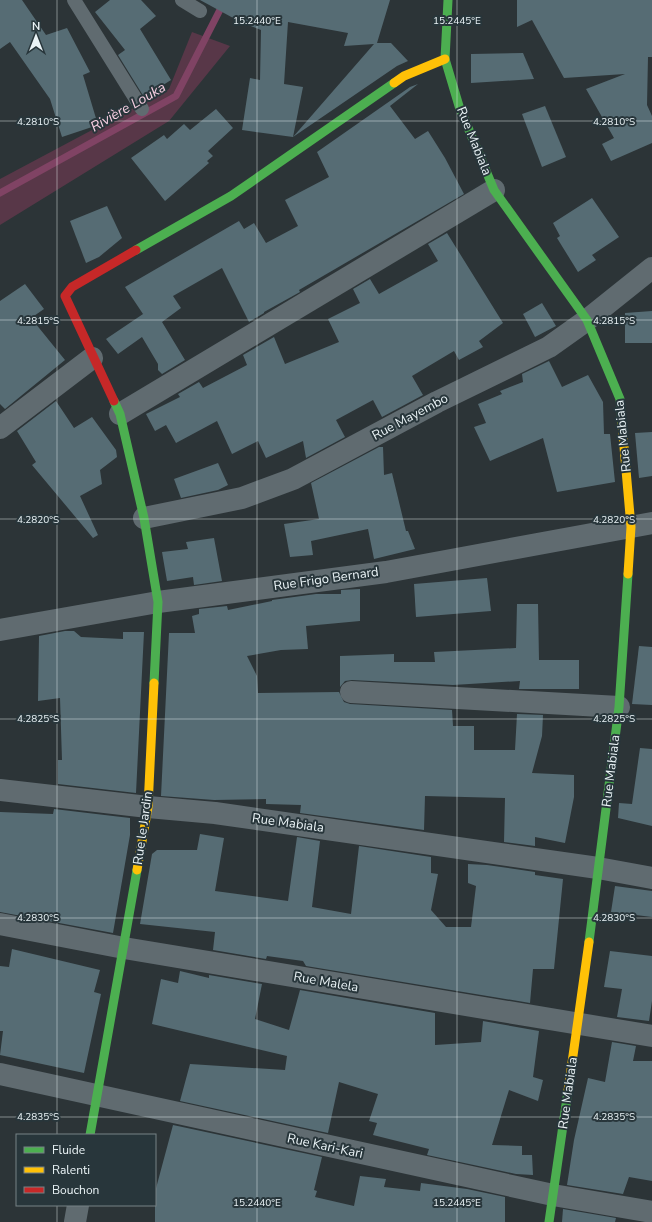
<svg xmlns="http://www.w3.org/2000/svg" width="652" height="1222" font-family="'Nunito Sans',sans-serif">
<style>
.green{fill:#583748}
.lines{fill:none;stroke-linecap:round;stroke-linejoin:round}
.stream{stroke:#804364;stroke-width:7}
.building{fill:#566c74}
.lane{stroke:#606b70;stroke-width:14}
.street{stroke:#606b70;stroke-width:22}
.fast{stroke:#4caf50;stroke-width:9}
.slow{stroke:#ffc107;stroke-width:9}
.jam{stroke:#c62828;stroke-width:9}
.ticks{fill:none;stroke:#eaf3f6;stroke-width:1;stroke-opacity:0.45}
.labels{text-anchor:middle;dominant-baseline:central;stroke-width:4;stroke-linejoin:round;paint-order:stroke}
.street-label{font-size:13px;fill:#eaf3f6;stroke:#28363b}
.water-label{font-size:14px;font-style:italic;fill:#f9d0e3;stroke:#28363b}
.ticks-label{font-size:10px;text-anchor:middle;fill:#eaf3f6;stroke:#28363b;stroke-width:4;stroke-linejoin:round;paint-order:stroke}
</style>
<rect width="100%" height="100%" fill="#2c3437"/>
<!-- green -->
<polygon class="green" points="192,32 230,46 169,121 0,225 0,179 169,89"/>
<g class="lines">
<!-- stream -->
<polyline class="stream" points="0,193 176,96 225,0"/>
</g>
<!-- building -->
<g class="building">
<polygon points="0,0 22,0 46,35 67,28 90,72 83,75 98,125 62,137 50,99 10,42 0,49"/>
<polygon points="110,0 141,0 156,16 140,29 171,80 144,97 118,55 125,50 95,12"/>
<polygon points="200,0 390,0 377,43 391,43 408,61 397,66 293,137 374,44 344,46 348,33 288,22 284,84 303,87 293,137 242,130 250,78 260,80 261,30 235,20 235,19"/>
<polygon points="517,0 652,0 652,57 648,57 647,105 652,116 652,143 611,161 602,144 614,138 586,89 625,74 564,78 532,20 517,27"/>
<polygon points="523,53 534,79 471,83 471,54"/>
<polygon points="418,84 390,106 415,139 428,131 445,158 464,194 299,290 300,292 264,312 264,313 249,322 222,268 173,296 181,308 162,322 185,360 162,374 158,370 158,364 142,337 118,354 106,339 146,312 143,314 125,287 239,221 244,229 254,223 266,243 298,226 285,200 329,177 317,152 410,87"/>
<polygon points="545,106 566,157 542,167 522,114"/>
<polygon points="216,109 233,128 208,151 213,156 207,161 209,163 165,201 131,158 164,135 167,139 184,124 190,130"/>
<polygon points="592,198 619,237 592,255 596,260 578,272 557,238 560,236 553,223"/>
<polygon points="107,206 122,238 99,257 86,263 70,221"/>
<polygon points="447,233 503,323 479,341 483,347 459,360 454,351 412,376 423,395 382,417 373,400 336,420 345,437 306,458 303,441 266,458 258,441 232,454 217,421 176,443 166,425 155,431 146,414 180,397 178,394 199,382 203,388 247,365 243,355 274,337 285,364 339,342 328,319 360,303 353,289 370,279 379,294 438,261 428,244"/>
<polygon points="25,284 44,309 31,318 65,360 5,409 0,404 0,301"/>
<polygon points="542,303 556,326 535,337 523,314"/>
<polygon points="652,311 652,343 625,343 625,313"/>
<polygon points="549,361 562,387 588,375 603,402 604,434 610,434 615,482 557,492 543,438 490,461 474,427 486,423 478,404 502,394 500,391 523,382 522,374"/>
<polygon points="56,401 74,428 92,417 116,450 117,457 100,470 102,484 80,496 98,535 93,538 32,465 36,462 17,431"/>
<polygon points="652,432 652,476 639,478 635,433"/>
<polygon points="379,447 383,447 384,475 392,473 406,531 408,531 415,549 374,559 368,529 311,541 313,555 290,557 284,524 319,519 311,483"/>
<polygon points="218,463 228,485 218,490 181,498 174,479"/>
<polygon points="214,538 222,581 194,585 193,577 167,581 162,552 188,549 186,542"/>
<polygon points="487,578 491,611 416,617 414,584"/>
<polygon points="360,589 360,621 306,626 308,649 281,650 247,656 257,676 258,693 339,692 344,702 350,704 452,710 453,726 474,726 474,750 515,750 517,714 543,715 542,736 532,773 574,775 574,797 565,843 535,837 535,846 504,842 505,798 425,796 424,830 300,813 301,805 266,804 266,799 214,800 161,796 169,633 195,633 192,616 199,614 199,609 227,606 228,610 272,601 272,600 316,594 341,594 341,590"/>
<polygon points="517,604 538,604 539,660 579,660 579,689 519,689 520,681 453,685 352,680 345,681 340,687 340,656 394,654 394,662 435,662 434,652 516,648"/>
<polygon points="65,631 74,631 81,637 123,639 123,632 144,632 136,793 58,784 58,760 62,760 60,698 38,701 39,636"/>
<polygon points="639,646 652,647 652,705 632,704"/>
<polygon points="640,748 652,749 652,826 618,818 619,803 632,804"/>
<polygon points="54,809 130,818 130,835 113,933 0,912 0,812 53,814"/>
<polygon points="200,834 224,838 215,891 288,901 297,837 320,841 312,907 351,914 359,846 431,857 431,873 438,874 431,910 446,927 471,927 476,886 468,883 468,864 487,865 535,872 535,875 563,879 554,969 533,969 530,1003 306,966 303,961 267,956 266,959 213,950 215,932 140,924 152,854 157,850 197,850"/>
<polygon points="615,886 652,891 652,917 611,912"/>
<polygon points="12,949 100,970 94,992 101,994 84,1073 0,1055 3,1031 0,1031 0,966 9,967"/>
<polygon points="610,951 652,956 652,1001 649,1021 617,1017 622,989 604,987"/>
<polygon points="180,971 209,978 209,975 262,984 255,1019 289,1030 300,990 435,1013 435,1045 481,1042 483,1021 539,1031 533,1077 543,1080 538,1101 509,1090 492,1145 522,1146 522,1155 532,1155 533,1175 516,1174 427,1155 429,1149 373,1135 377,1123 369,1121 378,1094 339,1082 328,1133 180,1101 190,1064 285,1070 287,1056 152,1024 161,979 178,983"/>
<polygon points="612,1042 636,1046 633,1061 652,1061 652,1181 629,1177 623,1194 567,1185 574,1140 588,1078 605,1082"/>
<polygon points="173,1125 322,1157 314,1190 317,1191 315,1197 354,1206 360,1176 386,1179 384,1187 420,1191 421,1183 467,1189 505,1197 505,1222 155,1222 155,1192"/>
<polygon points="563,1209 616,1218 615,1222 562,1222"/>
</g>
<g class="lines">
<!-- lane -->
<g class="lane">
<polyline points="74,0 142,109"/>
<polyline points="182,0 200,11"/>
</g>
<!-- street -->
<g class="street">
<polyline points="120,414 494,190"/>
<polyline points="0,428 92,358"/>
<polyline points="144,518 242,498 293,479 437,402 549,347 587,320 652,268"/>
<polyline points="0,630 158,602 386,572 652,523"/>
<polyline points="351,692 619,707"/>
<polyline points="0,790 148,807 215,813 598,868 652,878"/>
<polyline points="0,924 124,948 652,1036"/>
<polyline points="0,1074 553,1195 652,1212"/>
<polyline points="75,1222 78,1205"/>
</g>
<!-- fast -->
<g class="fast">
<polyline points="448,0 445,59 459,106 494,190 587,320 620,399 622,424"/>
<polyline points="136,250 231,196 394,83"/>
<polyline points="114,401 120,414 144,518 158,602 154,683"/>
<polyline points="589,942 619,707 628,574"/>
<polyline points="90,1135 137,870"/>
<polyline points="549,1222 568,1091"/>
</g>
<!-- slow -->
<g class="slow">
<polyline points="394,83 404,76 445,59"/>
<polyline points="622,424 631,527 628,574"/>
<polyline points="137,870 148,807 154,683"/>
<polyline points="568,1091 589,942"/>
</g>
<!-- jam -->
<polyline class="jam" points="114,401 65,296 72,287 136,250"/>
</g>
<!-- ticks -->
<path class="ticks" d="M57,0V1135M257,0V1222M457,0V1222M0,121H652M0,320H652M0,519H652M0,719H652M0,918H652M0,1117H652M57,1205V1222"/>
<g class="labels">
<!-- street labels -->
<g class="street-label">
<text transform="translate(474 141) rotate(68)">Rue Mabiala</text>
<text transform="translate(410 417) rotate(-28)">Rue Mayembo</text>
<text transform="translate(623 436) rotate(-96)">Rue Mabiala</text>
<text transform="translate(326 579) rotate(-8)">Rue Frigo Bernard</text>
<text transform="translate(611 771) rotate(-83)">Rue Mabiala</text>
<text transform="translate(288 823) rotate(8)">Rue Mabiala</text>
<text transform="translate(143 828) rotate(-82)">Rue le Jardin</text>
<text transform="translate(326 982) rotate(10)">Rue Malela</text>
<text transform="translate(568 1093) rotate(-82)">Rue Mabiala</text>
<text transform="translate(325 1146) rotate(12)">Rue Kari-Kari</text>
</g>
<!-- water labels -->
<g class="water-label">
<text transform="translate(128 107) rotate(-30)">Rivière Louka</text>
</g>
</g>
<g class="ticks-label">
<text x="257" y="24">15.2440°E</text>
<text x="457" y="24">15.2445°E</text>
<text x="38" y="125">4.2810°S</text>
<text x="614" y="125">4.2810°S</text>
<text x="38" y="324">4.2815°S</text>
<text x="614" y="324">4.2815°S</text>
<text x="38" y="523">4.2820°S</text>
<text x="614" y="523">4.2820°S</text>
<text x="38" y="722">4.2825°S</text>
<text x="614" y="722">4.2825°S</text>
<text x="38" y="921">4.2830°S</text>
<text x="614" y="921">4.2830°S</text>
<text x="38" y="1120">4.2835°S</text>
<text x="614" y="1120">4.2835°S</text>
<text x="257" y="1206">15.2440°E</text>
<text x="457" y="1206">15.2445°E</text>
</g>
<!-- legend -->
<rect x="16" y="1134" width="140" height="72" fill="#28363b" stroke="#768286"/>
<rect x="24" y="1147" width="20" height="6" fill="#4caf50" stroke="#768286"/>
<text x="52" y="1154" font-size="12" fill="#eaf3f6">Fluide</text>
<rect x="24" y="1167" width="20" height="6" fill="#ffc107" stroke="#768286"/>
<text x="52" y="1174" font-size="12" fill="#eaf3f6">Ralenti</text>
<rect x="24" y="1187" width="20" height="6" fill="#c62828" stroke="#768286"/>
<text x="52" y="1194" font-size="12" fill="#eaf3f6">Bouchon</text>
<!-- north arrow -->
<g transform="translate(36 36)" stroke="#28363b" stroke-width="3" paint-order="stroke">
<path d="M0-3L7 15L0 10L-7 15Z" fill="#eaf3f6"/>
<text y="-6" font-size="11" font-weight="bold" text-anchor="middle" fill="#eaf3f6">N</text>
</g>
</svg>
